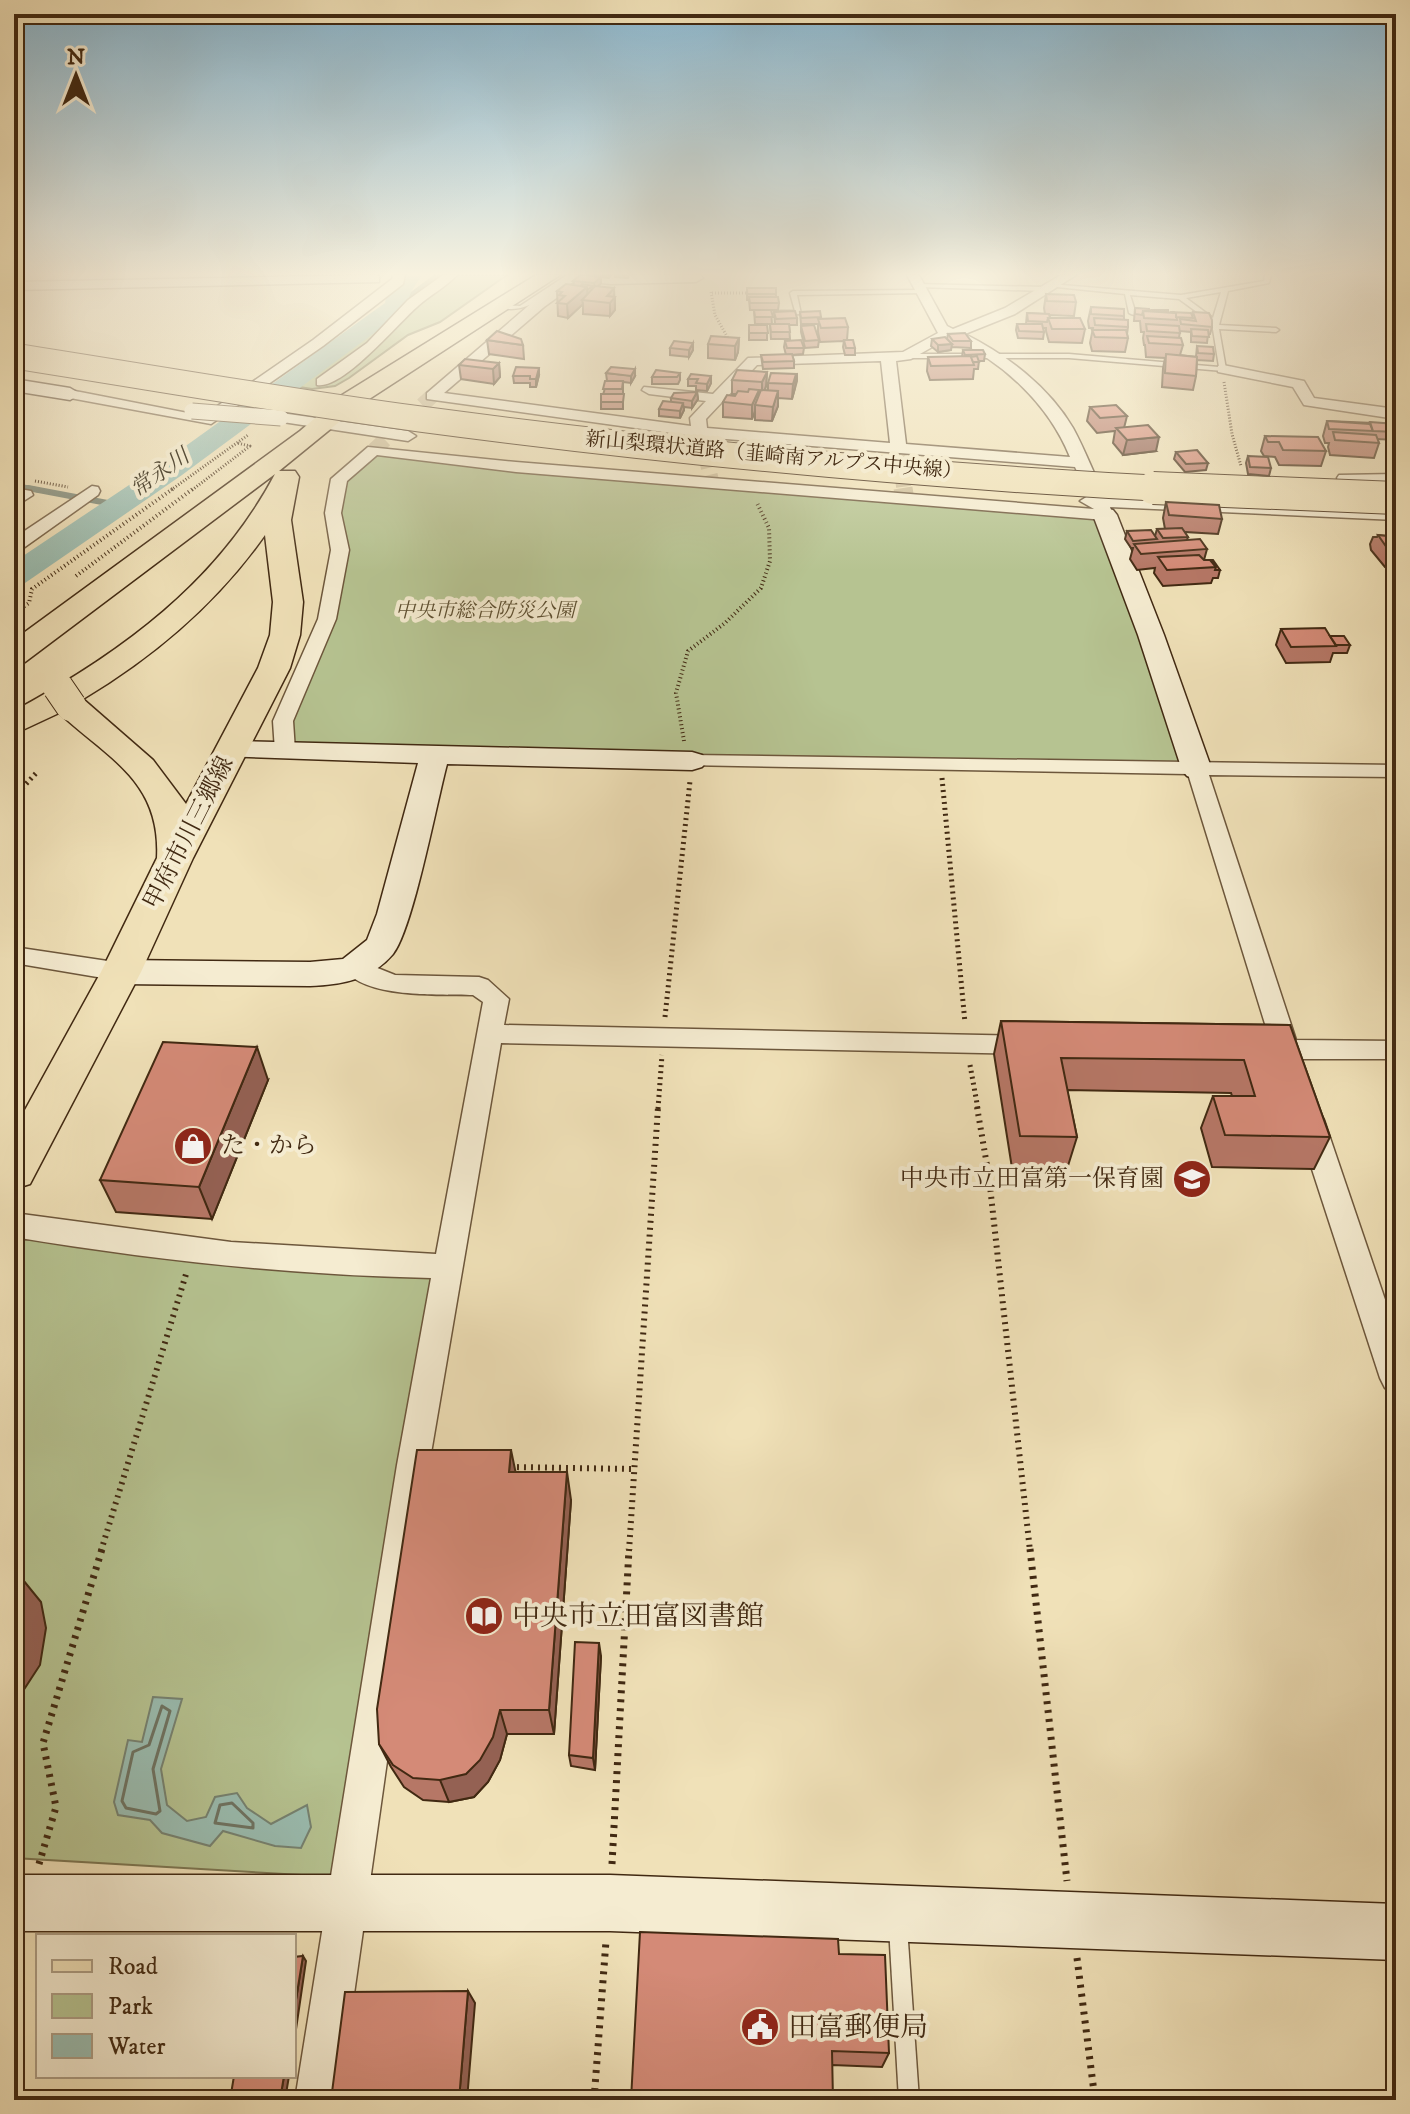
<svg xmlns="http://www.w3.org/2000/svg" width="1410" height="2114" font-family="'IM FELL DW Pica','Noto Serif JP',serif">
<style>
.green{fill:#b6c391;stroke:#7c7652;stroke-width:2}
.water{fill:#9abdb1;stroke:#768271;stroke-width:2}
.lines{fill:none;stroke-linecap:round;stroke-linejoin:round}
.shore{stroke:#6e7362;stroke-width:3}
.stream-far1{stroke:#768271;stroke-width:5}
.stream{stroke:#768271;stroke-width:6}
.river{fill:#9abdb1;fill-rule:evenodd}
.street-tunnel-far1{stroke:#cdbc97;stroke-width:15;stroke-dasharray:15 7;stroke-linecap:butt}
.street-tunnel{stroke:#cdbc97;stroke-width:19;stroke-dasharray:19 9;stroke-linecap:butt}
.lane-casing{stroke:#6d573c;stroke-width:3}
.street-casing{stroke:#6d573c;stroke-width:3}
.secondary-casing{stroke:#412912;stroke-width:3}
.primary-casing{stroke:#412912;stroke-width:3}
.path-far4{stroke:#412912;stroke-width:3;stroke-dasharray:1 2;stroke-linecap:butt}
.path-far3{stroke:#412912;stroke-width:4;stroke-dasharray:1 3;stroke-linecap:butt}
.path-far2{stroke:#412912;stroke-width:5;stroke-dasharray:2 4;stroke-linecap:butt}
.path-far1{stroke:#412912;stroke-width:6;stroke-dasharray:2 5;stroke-linecap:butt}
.path{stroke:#412912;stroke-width:7;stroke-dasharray:3 6;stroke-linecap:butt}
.lane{fill:#f5ecd1;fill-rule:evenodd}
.street{fill:#f5ecd1;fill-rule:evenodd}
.secondary{fill:#f5ecd1;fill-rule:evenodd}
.primary{fill:#f0e1b8;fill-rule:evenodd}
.street-bridge-casing{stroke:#6d573c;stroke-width:17;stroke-linecap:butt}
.primary-bridge-casing{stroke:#412912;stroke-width:32;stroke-linecap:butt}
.highway-bridge-far1-casing{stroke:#412912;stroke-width:27;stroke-linecap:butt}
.highway-bridge-casing{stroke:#412912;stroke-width:34;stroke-linecap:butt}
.street-bridge{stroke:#f5ecd1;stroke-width:15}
.primary-bridge{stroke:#f0e1b8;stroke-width:30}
.highway-bridge-far1{stroke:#f0e1b8;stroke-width:25}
.highway-bridge{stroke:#f0e1b8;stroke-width:32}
.wall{fill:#b67766;stroke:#412912;stroke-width:2}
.shaded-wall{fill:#946153;stroke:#412912;stroke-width:2}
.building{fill:#d48a77;stroke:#412912;stroke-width:2}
.labels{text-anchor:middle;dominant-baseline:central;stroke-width:8;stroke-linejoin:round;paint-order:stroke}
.far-street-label{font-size:20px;fill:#412912;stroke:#f5ecd1}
.far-park-label{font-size:20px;font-style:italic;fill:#5e5032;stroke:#f5ecd1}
.far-water-label{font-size:22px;font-style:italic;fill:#574e3a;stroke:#f5ecd1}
.street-label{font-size:24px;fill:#412912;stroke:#f5ecd1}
.poi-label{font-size:24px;fill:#412912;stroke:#f5ecd1;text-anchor:start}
.near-poi-label{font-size:28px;fill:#412912;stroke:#f5ecd1;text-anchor:start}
</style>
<rect width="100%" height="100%" fill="#f0e1b8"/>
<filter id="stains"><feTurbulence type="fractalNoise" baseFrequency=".0025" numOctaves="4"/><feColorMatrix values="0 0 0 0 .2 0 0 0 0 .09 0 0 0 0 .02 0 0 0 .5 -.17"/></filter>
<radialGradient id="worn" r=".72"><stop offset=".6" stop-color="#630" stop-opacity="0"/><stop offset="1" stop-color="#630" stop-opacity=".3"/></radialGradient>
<!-- green -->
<g class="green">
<polygon points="443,275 507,275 440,322 408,335 349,378 335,386 312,389 293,386"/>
<polygon points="374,450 1105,515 1197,770 285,751 283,721 327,619 339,479"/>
<polygon points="89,1238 439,1275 336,1877 14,1858 14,1240"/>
</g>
<!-- water -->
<polygon class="water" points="153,1697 182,1699 161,1769 167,1805 187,1821 206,1817 215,1797 237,1793 247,1808 271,1824 307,1805 311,1827 301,1848 275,1846 223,1831 210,1846 162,1833 150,1820 118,1815 114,1802 128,1740 142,1742"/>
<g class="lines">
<!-- shore -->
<g class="shore">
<polygon points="162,1706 170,1711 153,1769 160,1811 156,1814 126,1808 122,1801 133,1752 149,1745"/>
<polygon points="232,1803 253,1823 253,1828 215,1823 220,1805"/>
</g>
<!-- stream-far1 -->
<g class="stream-far1">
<polyline points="396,306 438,275"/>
<polyline points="14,485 38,490"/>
</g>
<!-- stream -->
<polyline class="stream" points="28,488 118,505"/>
<!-- river -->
<polygon class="river" points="399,275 422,275 411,292 404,311 182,475 25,583 14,586 14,562 162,463 385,303 387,292"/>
<!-- street-tunnel-far1 -->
<g class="street-tunnel-far1">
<polyline points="700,432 712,483"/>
<polyline points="374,450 432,396"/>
<polyline points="899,450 904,490"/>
</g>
<!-- street-tunnel -->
<polyline class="street-tunnel" points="903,488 905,501"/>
<!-- lane casing -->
<g class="lane-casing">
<g id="lane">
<path d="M567,275L580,277L577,279L570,278C548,293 526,316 499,307L502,305L520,306Z"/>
<path d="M1265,275H1271L1269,283L1228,291L1219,325L1276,328L1279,330L1276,332L1219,329L1226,369L1223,371L1069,358H906L903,356L906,354H1069L1219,367L1212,323L1179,299L1130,295L1135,311L1150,314C1145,317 1134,316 1129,313L1125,294L1047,286L1050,284L1181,295L1264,281ZM1221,292L1213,318L1186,298Z"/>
<polygon points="917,284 1044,287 1047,289 1044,291 919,287"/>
<polygon points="922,290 924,293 797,295 801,314 780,315 777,313 780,311 795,311 790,293 793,291"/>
<polygon points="898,1918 905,1920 907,1927 919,2100 899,2100 889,1927 891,1920"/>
</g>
</g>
<!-- street casing -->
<g class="street-casing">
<g id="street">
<polygon points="374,275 379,276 379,282 14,290 14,282"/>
<polygon points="393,275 405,275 403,284 323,346 211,424 70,398 63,394 70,390 203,416 313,340 392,279"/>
<path d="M443,275H457C446,287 430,295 418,306C398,323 343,390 317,385V379L367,343L408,300Z"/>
<path d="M572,275H700L703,278L696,282L611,284L580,281L544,307L444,393L691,426L690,418L706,401L649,394L642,390L644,387L713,394L748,358L903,352L938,333L907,275H919L947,326L953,329L1005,308L1061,275H1076L1015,314L965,334C1007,355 1049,387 1073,428C1085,450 1094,474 1105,497L1350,508L1337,478L1339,475L1396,474V484L1355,483L1367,509L1396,510V520L1110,507L1113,515L1105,520L516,472L377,455L347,481L341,513L349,550L336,619L293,721L295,751L292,755H278L275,751L273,721L318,619L331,550L325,513L331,479L368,447L516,462L1094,509L1080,501L1088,496L1075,467L700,437L427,399V393L534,301ZM950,337C1003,362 1048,403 1070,457L906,444L896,361L911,359ZM881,361L890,443L707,428L706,419L757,365Z"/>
<polygon points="1223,365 1304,381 1314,398 1396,409 1396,419 1304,405 1293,387 1218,372 1218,366"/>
<polygon points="281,413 408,431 416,436 408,441 276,421 273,418"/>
<polygon points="92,486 98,487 100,491 98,495 22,549 14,550 14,538"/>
<polygon points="14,488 31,491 33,495 14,507"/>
<polygon points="692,755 1396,765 1396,777 1209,775 1296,1040 1396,1041 1396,1059 1299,1059 1288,1065 1276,1059 1255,1056 1251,1049 1255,1042 1270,1040 1188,774 685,765 681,761 685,757"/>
<polygon points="14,947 121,963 130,966 133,972 130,978 121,981 14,963"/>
<path d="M355,959L395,975L479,977L488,980L509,999L504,1025L1029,1036L1038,1038L1042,1045L1038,1052L1029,1054L501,1043L429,1465L339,2100H295L397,1465L431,1278C291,1275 152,1260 14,1237V1213L231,1242L436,1254L483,1002L473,995C440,994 362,999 343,967L346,961Z"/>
<polygon points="1310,1110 1320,1113 1324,1120 1396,1332 1396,1392 1385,1388 1380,1378 1296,1120 1300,1113"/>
</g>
</g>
<!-- secondary casing -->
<g class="secondary-casing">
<g id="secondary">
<polygon points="14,379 70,388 80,394 70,400 14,391"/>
<polygon points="1105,508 1113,510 1117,515 1164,635 1212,770 1207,776 1197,779 1187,776 1182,770 1138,635 1093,515 1097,510"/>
<path d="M231,741L692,752L702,755L707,761L702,767L692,770L447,764C437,801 413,929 393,954C372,979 342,985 310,986L121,984L109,980L104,972L109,964L121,960L310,962L343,959L367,940L377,914L418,763L221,756L217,750L221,744Z"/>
<polygon points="14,1875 610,1875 1396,1904 1396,1960 610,1931 14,1931"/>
</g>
</g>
<!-- primary casing -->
<g class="primary-casing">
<path id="primary" d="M536,275H560L360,405L279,471H295L299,477L291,520L303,602L300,635L290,668L193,858L141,972L30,1184L14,1189V1130L101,972L157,858C161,781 109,759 59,713L14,734V711C122,653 218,582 275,474L25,662L14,664V640L300,431L342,395ZM265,535L273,602L270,635L258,668L186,804L153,760L83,699C155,656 216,604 265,535Z"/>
</g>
<!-- path-far4 -->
<g class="path-far4">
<polyline points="711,292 715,315 729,340"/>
<polyline points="712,293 752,293"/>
<polyline points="1224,382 1232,434 1241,466"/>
<polyline points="35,481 68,487"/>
<polyline points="171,490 248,435"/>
<polyline points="192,490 250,446 237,443"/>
</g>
<!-- path-far3 -->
<g class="path-far3">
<polyline points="76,576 194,488"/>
<polyline points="14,613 29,603 32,589 174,488"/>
<polyline points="684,741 676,693 688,651 725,623 761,588 770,561 769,528 757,503"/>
</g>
<!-- path-far2 -->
<g class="path-far2">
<polyline points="942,778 965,1023"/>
<polyline points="14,797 38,771"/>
<polyline points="665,1017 690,781"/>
<polyline points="970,1065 978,1109"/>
<polyline points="658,1109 662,1055"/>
</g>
<!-- path-far1 -->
<g class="path-far1">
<polyline points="977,1107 989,1177 1030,1551"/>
<polyline points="510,1467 633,1469"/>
<polyline points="101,1551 187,1271"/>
<polyline points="629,1551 658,1107"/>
</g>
<!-- path -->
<g class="path">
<polyline points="1030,1549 1067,1881"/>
<polyline points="39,1864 56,1807 43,1743 102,1549"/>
<polyline points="612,1864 629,1549"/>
<polyline points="1077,1958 1095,2100"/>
<polyline points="594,2100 606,1941"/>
</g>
<!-- lane -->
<use href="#lane" class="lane"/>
<!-- street -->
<use href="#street" class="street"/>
<!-- secondary -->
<use href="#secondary" class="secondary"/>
<!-- primary -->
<use href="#primary" class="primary"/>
<!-- street-bridge casing -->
<g class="street-bridge-casing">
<polyline id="street-bridge" points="192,411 281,418"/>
</g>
<!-- primary-bridge casing -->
<g class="primary-bridge-casing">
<polyline id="primary-bridge" points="58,687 71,706"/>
</g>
<!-- highway-bridge-far1 casing -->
<g class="highway-bridge-far1-casing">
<path id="highway-bridge-far1" d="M14,356C149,377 285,401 420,419C676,453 934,477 1191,490"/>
</g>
<!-- highway-bridge casing -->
<g class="highway-bridge-casing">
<polyline id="highway-bridge" points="1153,488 1396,498"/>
</g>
<!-- street-bridge -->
<use href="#street-bridge" class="street-bridge"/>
<!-- primary-bridge -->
<use href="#primary-bridge" class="primary-bridge"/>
<!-- highway-bridge-far1 -->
<use href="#highway-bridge-far1" class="highway-bridge-far1"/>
<!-- highway-bridge -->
<use href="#highway-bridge" class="highway-bridge"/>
</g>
<!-- wall -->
<g class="wall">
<polygon points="595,275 611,275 609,278 601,277 601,283 598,287 615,297 615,310 610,316 583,314 583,304 568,318 558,316 557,291 574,283 573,281 595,276"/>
<polygon points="615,275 629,275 628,278 615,277"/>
<polygon points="747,288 776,288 776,297 779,303 778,310 771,310 772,324 775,324 774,312 797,318 797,325 789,325 790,339 771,339 770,324 755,324 754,310 768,310 750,310 749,300 747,300"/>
<polygon points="1046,294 1076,302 1074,316 1049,315 1050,318 1085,329 1082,343 1049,342 1046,331 1046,328 1043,328 1044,332 1043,339 1018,338 1016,330 1017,324 1026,324 1027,313 1045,314 1044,308"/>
<polygon points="1091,307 1124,316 1124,319 1128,327 1127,334 1128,338 1125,352 1092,351 1090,343 1093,328 1089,328 1088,321"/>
<polygon points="1135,308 1192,316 1193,312 1212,327 1210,334 1208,334 1207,343 1191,342 1191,332 1180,331 1179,338 1183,345 1180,355 1196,357 1197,346 1214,354 1213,361 1197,360 1196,376 1193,390 1162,387 1163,368 1165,358 1146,357 1145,345 1144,345 1143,338 1144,332 1141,332 1140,321 1134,321"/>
<polygon points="800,312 821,317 821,319 848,327 847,340 855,348 855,355 845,355 843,347 844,341 820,342 818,332 818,324 801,324"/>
<rect x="749" y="325" width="18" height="15"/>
<polygon points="801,326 819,340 818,347 805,348 801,332"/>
<polygon points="948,334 971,341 971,348 952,347 951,346 951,350 938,352 931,346 932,339 947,339"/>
<polygon points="739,338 738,352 735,360 708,358 708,344"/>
<polygon points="487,340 523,345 524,359 489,354"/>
<polygon points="785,341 804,348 803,354 792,355 794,361 794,368 763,369 761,355 786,355 784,347"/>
<polygon points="693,343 693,350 689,357 670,355 670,348"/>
<polygon points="963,350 985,354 984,361 979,361 978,369 974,369 973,379 930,380 927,371 928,357 962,357"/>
<polygon points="499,363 500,377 494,384 461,379 459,365"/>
<polygon points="767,372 766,386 765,390 768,391 768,383 797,374 797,381 792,399 778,398 778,406 772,421 755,420 755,411 752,419 723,417 723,402 736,394 732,394 732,380"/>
<polygon points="606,373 635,376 631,383 623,382 623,409 601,409 601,402 607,381"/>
<polygon points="680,373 680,380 678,384 652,384 652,377"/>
<polygon points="539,375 536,387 530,387 530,383 514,383 513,376"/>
<polygon points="711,376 711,383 707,391 696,390 696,386 688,386 688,379"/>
<polygon points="697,392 698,399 692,408 684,407 684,410 680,418 659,416 659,409 671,402 671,398"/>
<polygon points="1090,407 1127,416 1124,428 1156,451 1123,455 1113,443 1115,431 1097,433 1087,421"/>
<polygon points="1327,421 1396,424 1396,440 1377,439 1379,443 1374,458 1330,455 1328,447 1329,443 1325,443 1323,436"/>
<polygon points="1265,436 1326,451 1321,466 1279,465 1275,457 1264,456 1261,451"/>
<polygon points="1176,452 1208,463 1206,470 1185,472 1174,459"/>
<polygon points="1248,456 1271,468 1269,476 1248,474 1246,463"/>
<polygon points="1166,502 1222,519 1218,534 1184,532 1188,537 1187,540 1207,549 1204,560 1220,570 1218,578 1213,578 1211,583 1163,586 1154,573 1155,568 1137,570 1130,559 1133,548 1131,548 1125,539 1127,531 1155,536 1157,529 1165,529 1163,518"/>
<polygon points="1378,535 1396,537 1396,569 1385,567 1371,550 1370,544 1373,537 1377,537"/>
<polygon points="1281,629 1330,636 1350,645 1347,653 1333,653 1330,662 1286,663 1276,645"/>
<polygon points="1001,1021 1290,1025 1330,1137 1314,1169 1212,1167 1201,1128 1213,1096 1232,1096 1231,1093 1067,1090 1077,1137 1067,1169 1012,1168 994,1054"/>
<polygon points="268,1080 212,1219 116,1212 100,1180"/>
<polygon points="516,1472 571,1500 554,1734 507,1734 500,1760 488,1782 474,1797 449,1802 423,1800 404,1787 391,1767 379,1744"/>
<polygon points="601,1656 595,1770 571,1766 569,1755"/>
<polygon points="839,1954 889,2053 882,2067 832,2065 631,2100"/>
</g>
<!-- shaded-wall -->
<g class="shaded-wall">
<polygon points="601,277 601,283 595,290 594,283"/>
<polygon points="587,287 588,300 582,300 583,304 568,318 567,304"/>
<polygon points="614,288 615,310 610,316 610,303 607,296"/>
<polygon points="739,338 738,352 735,360 735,346"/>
<polygon points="693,343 693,350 689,357 689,350"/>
<polygon points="952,344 951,350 938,352 938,345"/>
<polygon points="499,363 500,377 494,384 493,369"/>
<polygon points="539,368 539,375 536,387 536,379"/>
<polygon points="635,369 635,376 631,383 631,376"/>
<polygon points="767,372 766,386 762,397 762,382"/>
<polygon points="796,374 795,388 792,399 793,384"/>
<polygon points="711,376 711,383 707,391 707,384"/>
<polygon points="759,390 758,404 755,405 755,411 752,419 752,405"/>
<polygon points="778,391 778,406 772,421 773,407"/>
<polygon points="697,392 698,399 692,408 692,401"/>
<polygon points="683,403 684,410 680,418 680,411"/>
<polygon points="1159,437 1156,451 1123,455 1127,440"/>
<polygon points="257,1047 268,1080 212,1219 199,1187"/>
<polygon points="511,1450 517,1479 509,1472"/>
<polygon points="567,1472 571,1500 554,1734 549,1710"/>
<polygon points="19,1575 41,1602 46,1628 40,1665 21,1694 14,1700 14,1645"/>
<polygon points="599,1643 601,1656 595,1770 593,1758"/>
<polygon points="500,1710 507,1734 500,1760 488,1782 474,1797 449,1802 440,1780"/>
<polygon points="303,1956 306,1961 294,2043 294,2012"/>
<polygon points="468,1991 475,2003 467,2100 459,2100"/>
<polygon points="284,2076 289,2076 285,2100 280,2100"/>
</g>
<!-- building -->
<g class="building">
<polygon points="580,275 586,275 601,277 594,283 573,281"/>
<polygon points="566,284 587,287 567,304 557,303 565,296 559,295 562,292 557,291"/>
<polygon points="582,284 593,286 587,290 587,287 581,286"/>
<polygon points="595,286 614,288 607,296 615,297 610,303 582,300"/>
<rect x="747" y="288" width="29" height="6"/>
<polygon points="1046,294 1074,295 1076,302 1047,301"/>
<polygon points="749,297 778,297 779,303 750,303"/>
<polygon points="1091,307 1124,309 1124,316 1091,314"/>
<polygon points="1135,308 1149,309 1149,311 1143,311 1142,315 1135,314"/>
<polygon points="754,310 771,310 773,317 755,317"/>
<polygon points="1152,310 1168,310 1168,312 1152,311"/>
<polygon points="795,311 797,318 776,319 774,312"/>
<polygon points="820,311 821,317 801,318 800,312"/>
<polygon points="1143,311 1176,313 1177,320 1144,318"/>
<polygon points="1170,312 1191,313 1193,318 1176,317 1176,313"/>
<polygon points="1193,312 1209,313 1212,320 1212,327 1181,324 1180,319 1196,321"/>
<polygon points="1027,313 1049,314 1050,318 1048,318 1047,322 1028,321"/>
<polygon points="845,318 848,327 821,328 818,319"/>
<polygon points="1048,318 1080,318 1085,329 1052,329"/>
<polygon points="1094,318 1128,320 1128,327 1095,325"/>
<polygon points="770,324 789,324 790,332 771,332"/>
<polygon points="1017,324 1042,324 1044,332 1019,331"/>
<polygon points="1146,324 1179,326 1180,333 1147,331"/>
<polygon points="749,325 767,325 768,333 749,333"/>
<polygon points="814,325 819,340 805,341 801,326"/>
<polygon points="1191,329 1208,330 1209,337 1192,336"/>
<polygon points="1092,330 1126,330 1128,338 1095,337"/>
<polygon points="497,331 521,339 523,345 487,340"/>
<polygon points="965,333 971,341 953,341 948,334"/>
<polygon points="711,336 739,338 735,346 708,344"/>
<polygon points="1147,336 1181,338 1183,345 1149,343"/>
<polygon points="945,337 952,344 938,345 932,339"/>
<polygon points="801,340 804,348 787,348 785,341"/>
<polygon points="844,340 853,340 855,348 846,348"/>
<polygon points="674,341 693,343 689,350 670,348"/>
<polygon points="1197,346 1213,347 1214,354 1198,353"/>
<polygon points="963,350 983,350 985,354 965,355"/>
<polygon points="792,354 794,361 763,362 761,355"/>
<polygon points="1166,354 1197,357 1196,376 1165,373"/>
<polygon points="971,356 974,365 931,366 928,357"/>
<polygon points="977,356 979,362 973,362 971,357"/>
<polygon points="465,359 499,363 493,369 459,365"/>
<polygon points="516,367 539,368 536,379 530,379 530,376 513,376"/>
<polygon points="611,367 635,369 631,376 606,373"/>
<polygon points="656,370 680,373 677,377 652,377"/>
<polygon points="737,370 767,372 762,382 732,380"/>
<polygon points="771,373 796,374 793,384 768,383"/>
<polygon points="691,374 711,376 707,384 696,383 698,379 688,379"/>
<polygon points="605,381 623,381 622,389 603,389"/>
<polygon points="749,389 759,390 752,405 723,402 727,395 735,396 738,391 748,392"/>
<polygon points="761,390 778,391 773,407 755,405"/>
<polygon points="697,392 692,401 671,398 674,393"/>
<polygon points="601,394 624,394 623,402 601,402"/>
<polygon points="663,401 683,403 680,411 659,409"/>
<polygon points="1116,405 1127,416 1100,418 1090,407"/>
<polygon points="1327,421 1370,424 1373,431 1329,429"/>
<polygon points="1370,422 1396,424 1396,432 1373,431"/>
<polygon points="1148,425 1159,437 1127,440 1116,428"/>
<polygon points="1333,432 1376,435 1379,443 1335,440"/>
<polygon points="1265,436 1318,437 1326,451 1283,450 1279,442 1268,442"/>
<polygon points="1197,450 1208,463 1186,464 1176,452"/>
<polygon points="1248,456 1268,457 1271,468 1250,467"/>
<polygon points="1166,502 1219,505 1222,519 1169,515"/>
<polygon points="1182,528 1188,537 1163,538 1157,529"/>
<polygon points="1151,530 1157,539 1133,541 1127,531"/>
<polygon points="1378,535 1396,537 1396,553 1390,552"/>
<polygon points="1200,539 1207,549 1141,554 1134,544"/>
<polygon points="1199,555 1204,560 1210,560 1216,567 1167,570 1158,557"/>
<polygon points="1211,560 1213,560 1220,570 1215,570 1216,567"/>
<polygon points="1325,628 1336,646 1291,647 1281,629"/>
<polygon points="1330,636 1344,636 1350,645 1336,645"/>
<polygon points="1001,1021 1290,1025 1330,1137 1225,1135 1213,1096 1255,1096 1244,1060 1061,1058 1077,1137 1020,1136"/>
<polygon points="163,1042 257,1047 199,1187 100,1180"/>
<polygon points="417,1450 511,1450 509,1472 567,1472 549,1710 500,1710 493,1737 480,1760 466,1774 440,1780 413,1778 393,1765 379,1744 377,1709"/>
<polygon points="19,1575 24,1602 18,1639 14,1645 14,1576"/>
<polygon points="575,1642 599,1643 593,1758 569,1755"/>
<polygon points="640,1932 838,1939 839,1954 885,1955 889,2053 832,2051 833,2100 631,2100"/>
<polygon points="303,1956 294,2012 294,1957"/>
<polygon points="468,1991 459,2100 331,2100 345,1992"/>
<polygon points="234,2076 284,2076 280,2100 230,2100"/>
</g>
<!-- sky -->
<linearGradient id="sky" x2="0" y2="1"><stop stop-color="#89b8d2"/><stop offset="0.48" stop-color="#f8f2df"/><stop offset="1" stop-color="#f8f2df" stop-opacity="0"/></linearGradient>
<rect width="1410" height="571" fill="url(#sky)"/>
<!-- icons -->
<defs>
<g id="shop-disc" transform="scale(2)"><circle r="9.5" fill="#8f2418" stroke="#f5ecd1"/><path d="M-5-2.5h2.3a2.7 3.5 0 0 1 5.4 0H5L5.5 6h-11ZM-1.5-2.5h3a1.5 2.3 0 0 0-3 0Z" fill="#fff"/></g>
<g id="school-disc" transform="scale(2)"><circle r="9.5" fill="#8f2418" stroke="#f5ecd1"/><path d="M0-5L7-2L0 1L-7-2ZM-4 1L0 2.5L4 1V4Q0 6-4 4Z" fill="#fff"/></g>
<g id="library-disc" transform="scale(2)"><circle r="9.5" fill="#8f2418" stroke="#f5ecd1"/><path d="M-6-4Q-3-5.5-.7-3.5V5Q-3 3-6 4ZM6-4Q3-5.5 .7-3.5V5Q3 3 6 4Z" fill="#fff"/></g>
<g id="civic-disc" transform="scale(2)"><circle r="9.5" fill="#8f2418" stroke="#f5ecd1"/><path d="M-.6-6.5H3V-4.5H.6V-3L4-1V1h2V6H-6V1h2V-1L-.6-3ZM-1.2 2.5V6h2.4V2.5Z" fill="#fff"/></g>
</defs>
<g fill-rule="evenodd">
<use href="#shop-disc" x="193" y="1146"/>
<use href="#school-disc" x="1192" y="1179"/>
<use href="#library-disc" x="484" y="1616"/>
<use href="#civic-disc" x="760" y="2027"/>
</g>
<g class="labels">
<!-- far-street labels -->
<g class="far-street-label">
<text transform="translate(774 456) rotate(5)">新山梨環状道路（韮崎南アルプス中央線）</text>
</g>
<!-- far-park labels -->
<g class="far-park-label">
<text x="485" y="611">中央市総合防災公園</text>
</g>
<!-- far-water labels -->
<g class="far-water-label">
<text transform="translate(160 473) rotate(-35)">常永川</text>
</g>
<!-- street labels -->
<g class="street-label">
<text transform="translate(189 833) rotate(-63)">甲府市川三郷線</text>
</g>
<!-- poi labels -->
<g class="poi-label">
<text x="221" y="1146">た・から</text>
<text x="1164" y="1179" text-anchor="end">中央市立田富第一保育園</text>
</g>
<!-- near-poi labels -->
<g class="near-poi-label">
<text x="512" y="1616">中央市立田富図書館</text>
<text x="788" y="2027">田富郵便局</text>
</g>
</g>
<!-- margin -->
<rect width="1410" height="2114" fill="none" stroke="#f0e1b8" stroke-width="48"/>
<rect x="16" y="16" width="1378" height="2082" fill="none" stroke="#412912" stroke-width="4"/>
<rect x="24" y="24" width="1362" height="2066" fill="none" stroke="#412912" stroke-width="2"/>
<!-- legend -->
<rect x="36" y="1934" width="260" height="144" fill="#f5ecd1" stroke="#ad9e85" stroke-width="2"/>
<rect x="52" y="1960" width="40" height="12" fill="#f0e1b8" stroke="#ad9e85" stroke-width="2"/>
<text x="108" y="1974" font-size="24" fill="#412912">Road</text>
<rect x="52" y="1994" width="40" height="24" fill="#b6c391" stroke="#ad9e85" stroke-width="2"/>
<text x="108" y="2014" font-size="24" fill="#412912">Park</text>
<rect x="52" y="2034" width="40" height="24" fill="#9abdb1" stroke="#ad9e85" stroke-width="2"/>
<text x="108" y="2054" font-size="24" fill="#412912">Water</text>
<!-- north arrow -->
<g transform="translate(76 76)" stroke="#f5ecd1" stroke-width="6" paint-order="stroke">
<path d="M0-6L14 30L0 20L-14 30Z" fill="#412912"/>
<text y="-12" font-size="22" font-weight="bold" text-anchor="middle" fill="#412912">N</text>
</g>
<rect width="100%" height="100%" filter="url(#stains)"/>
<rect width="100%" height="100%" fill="url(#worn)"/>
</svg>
